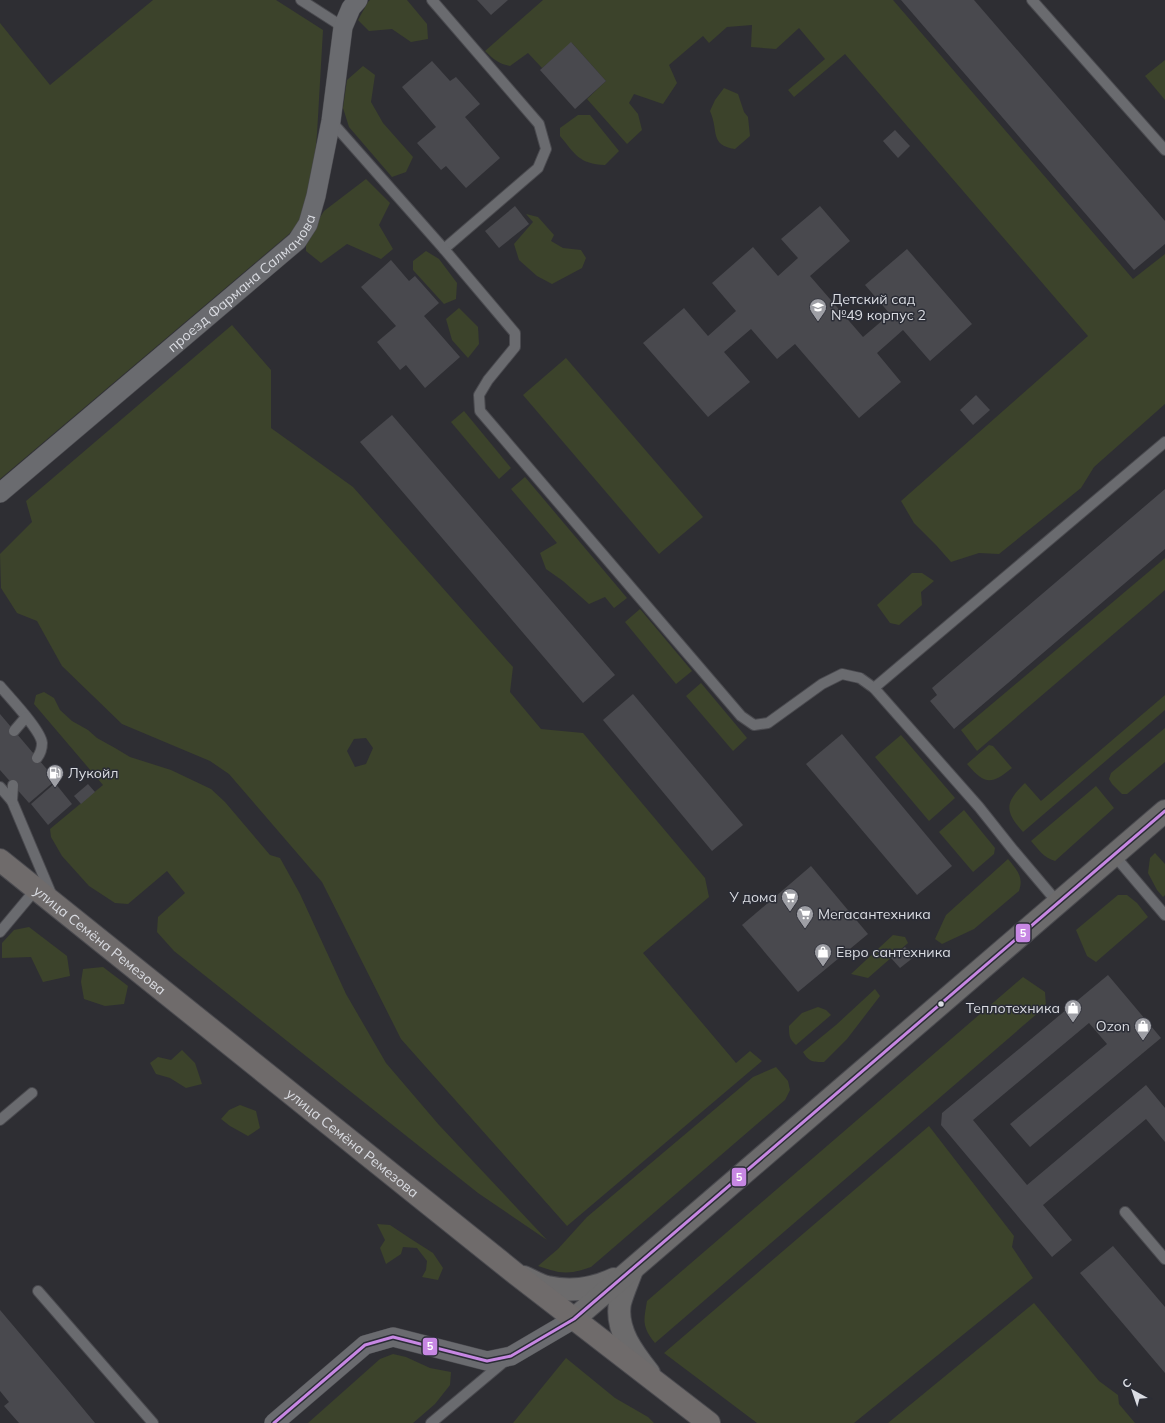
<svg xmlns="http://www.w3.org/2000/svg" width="1165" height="1423" font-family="Mulish,sans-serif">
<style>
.green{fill:#3c432b;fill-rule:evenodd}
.building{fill:#49494e}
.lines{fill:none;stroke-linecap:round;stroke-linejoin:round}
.service-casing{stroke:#4a4a4f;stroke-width:12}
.minor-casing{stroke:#4a4a4f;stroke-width:20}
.secondary-casing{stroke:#4a4a4f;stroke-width:24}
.primary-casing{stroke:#4a4a4f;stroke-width:24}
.service{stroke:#6a6b6f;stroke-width:10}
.minor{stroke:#6a6b6f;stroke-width:19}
.secondary{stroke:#6c6b6c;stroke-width:22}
.primary{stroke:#6f6b6b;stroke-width:22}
.bus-1-casing{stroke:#2b2d36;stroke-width:6}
.bus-1{stroke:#c787e3;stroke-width:3}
.bus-dot{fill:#dadce2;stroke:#2b2d36;stroke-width:1.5}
.labels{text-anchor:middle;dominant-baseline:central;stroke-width:3;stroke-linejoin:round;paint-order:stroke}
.street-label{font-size:14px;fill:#dadce2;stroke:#2b2d36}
.poi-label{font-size:14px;fill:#dadce2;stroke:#2b2d36;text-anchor:start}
.line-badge{stroke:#2b2d36;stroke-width:1.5}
.badge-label{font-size:11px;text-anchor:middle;font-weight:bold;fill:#fff}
</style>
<rect width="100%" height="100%" fill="#2e2e33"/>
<!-- green -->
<g class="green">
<polygon points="153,0 276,0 323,30 317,134 312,187 301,221 289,234 0,479 0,23 50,85"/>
<polygon points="370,0 407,0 427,24 428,39 411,42 392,29 369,31 358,20 368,2"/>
<path d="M543,0H893L1133,279L1165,254V404L1094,467L1081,488L999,554L979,553L951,562L936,545L914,523L901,501L1088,336L845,54L794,97L788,90L825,59L799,28L776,49L751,47L752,25L727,27L709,43L703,36L669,65L677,83L663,104L634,94L629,103L638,114L642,130L627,144L587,99L606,81L572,43L542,68L528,53L510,66C499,64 493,59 485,51Z"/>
<polygon points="1165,60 1165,100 1145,76"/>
<polygon points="363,66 375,75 371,102 383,123 413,157 406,172 392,177 349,127 343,108 347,80"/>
<path d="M724,88L738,94L744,112L748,117L750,136L735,149C709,145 719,131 710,111L715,100Z"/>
<path d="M578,115H590L619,151L605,165C579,164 575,154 560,136V128Z"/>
<polygon points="366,179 390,203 379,225 393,249 381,259 347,244 321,263 306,251 306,240 324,211"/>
<polygon points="526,214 538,217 554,235 551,241 563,248 581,250 586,258 582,268 552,284 537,276 519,260 514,244 533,222"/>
<polygon points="426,251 439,259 457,283 456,299 444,304 413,270 413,261"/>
<polygon points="459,308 478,327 479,344 468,358 452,340 446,319"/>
<path d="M232,325L271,370V428L353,487L513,667L510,692L541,729L583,733L705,878L709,897L643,953L736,1063L750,1051L762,1061L567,1226L401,1039L322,882L229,774L210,761L122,724L62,666L37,621L17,613L1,588L0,554L32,522L26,501ZM366,738L373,748L366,764L355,767L347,751L354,739Z"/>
<polygon points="566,358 703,517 659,554 523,395"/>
<polygon points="464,411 511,468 499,479 451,422"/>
<polygon points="525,477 627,598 614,608 605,597 589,604 563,581 546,569 540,553 557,543 511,489"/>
<polygon points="1165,558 1165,590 977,751 961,730"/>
<polygon points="912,573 922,573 934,581 921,592 922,605 899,625 890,623 877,605"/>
<polygon points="640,609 692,671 676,684 625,622"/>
<polygon points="701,683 747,738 733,751 686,696"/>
<polygon points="44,692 54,698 60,710 72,721 88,730 97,738 115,748 130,757 171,770 211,789 225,802 270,855 280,858 300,894 346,994 386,1063 439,1125 547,1240 478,1193 174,951 157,932 158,917 185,893 167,871 128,904 115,903 89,886 62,856 51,837 50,829 103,785 34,704 36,695"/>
<path d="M1165,695V710L1023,832C1004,811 1005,802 1025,783L1041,801Z"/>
<polygon points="1165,728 1165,762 1127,794 1122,794 1112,784 1109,779 1111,773"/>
<polygon points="901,735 955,798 929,821 875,757"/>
<path d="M989,745L993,746L1012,768C991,785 985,785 967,764Z"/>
<path d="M1096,786L1114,808L1055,861C1044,858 1038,849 1031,841Z"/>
<polygon points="964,810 995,848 994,854 973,872 939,832"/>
<polygon points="1155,853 1165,864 1165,895 1163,897 1157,890 1148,873 1150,858"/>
<path d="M1008,859C1017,870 1024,877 1019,891L974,929L942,944L935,939L946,915Z"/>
<polygon points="1118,895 1127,895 1137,903 1148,917 1096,962 1087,956 1076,930"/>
<polygon points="29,927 67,956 70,976 43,982 31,957 2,958 2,943 14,930"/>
<polygon points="893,935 905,937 908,943 868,978 851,974"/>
<polygon points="103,967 128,986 124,1004 105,1006 84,999 81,982 83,969"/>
<path d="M1023,977L1045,992L1046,1006L655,1343C641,1326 644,1320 647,1301Z"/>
<path d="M875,989L880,996L847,1039L824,1062C813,1062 809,1062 803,1052L836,1025Z"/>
<path d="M818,1007L826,1010L831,1015L796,1045C789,1039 789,1035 789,1026L802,1013Z"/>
<polygon points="182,1050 195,1063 202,1084 186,1088 170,1078 156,1074 150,1063 158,1057 171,1060"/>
<path d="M776,1067L788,1081L790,1090L785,1100L591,1267C568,1275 561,1274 538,1266L558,1249L587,1217L753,1077Z"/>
<polygon points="240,1105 256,1111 260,1128 248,1136 230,1126 221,1119 229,1110"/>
<polygon points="929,1126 1014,1236 1012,1247 1033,1278 854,1423 757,1423 664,1353"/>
<polygon points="377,1224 390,1225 411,1239 433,1253 443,1268 438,1280 422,1277 426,1270 427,1261 417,1248 403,1247 401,1254 386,1264 380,1248 385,1240"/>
<polygon points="1034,1303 1099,1381 1118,1395 1119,1404 1135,1423 888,1423"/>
<polygon points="393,1354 406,1357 430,1368 451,1372 450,1385 435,1404 413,1423 308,1423 380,1359"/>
<polygon points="566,1358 615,1398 648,1417 654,1423 513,1423"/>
</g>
<!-- building -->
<g class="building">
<polygon points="477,0 508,0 491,15"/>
<polygon points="901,0 974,0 1165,221 1165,244 1134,270"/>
<polygon points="571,42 606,81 575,109 540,70"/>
<polygon points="432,61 450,81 456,77 480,104 465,117 500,158 466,188 446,166 441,170 417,143 436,127 402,87"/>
<polygon points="895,130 910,146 898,158 883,141"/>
<polygon points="515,206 529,224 499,248 485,231"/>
<polygon points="820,206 850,241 810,276 863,337 890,314 865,285 907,249 972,324 930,361 903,330 877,353 901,382 859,418 795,344 777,359 751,329 724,352 750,382 708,417 643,343 684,308 708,336 736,311 712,283 753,247 778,276 798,258 781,239"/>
<polygon points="391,260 409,281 415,276 439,303 424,316 460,357 425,388 406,365 400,370 377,342 396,326 361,287"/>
<polygon points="976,395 990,410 973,425 960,410"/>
<polygon points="392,415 615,675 583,703 360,442"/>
<polygon points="1165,489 1165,549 954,729 930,701 937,695 932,688"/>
<polygon points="633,694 743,825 712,851 603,720"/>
<polygon points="0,714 56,780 29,803 0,770"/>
<polygon points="842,734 952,866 917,895 806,764"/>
<polygon points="55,783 72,804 48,825 31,804"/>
<polygon points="88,784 95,792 81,804 74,796"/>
<polygon points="811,866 868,934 798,992 742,925"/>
<polygon points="905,947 914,957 900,968 891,958"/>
<polygon points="1108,975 1161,1038 1030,1147 1010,1124 1107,1044 1089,1023 973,1120 1027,1185 1146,1085 1165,1108 1165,1142 1146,1119 1043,1205 1072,1240 1052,1257 941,1125 942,1113"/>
<polygon points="1113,1246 1165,1307 1165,1373 1080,1273"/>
<polygon points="0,1310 66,1388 95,1423 19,1423 4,1406 9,1402 0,1391"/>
</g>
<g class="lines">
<!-- service casing -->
<g class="service-casing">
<g id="service">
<polyline points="301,0 343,27"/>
<polyline points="432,0 539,124 546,149 538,168 444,249"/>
<polyline points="1032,0 1165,150"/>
<polyline points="331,121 444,249 515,333 515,347 488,380 479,395 480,411 741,716 754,725 768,723 822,684 842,674 860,678 874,688 979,807 1014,851 1058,903"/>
<path d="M0,686C9,697 41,730 42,743C42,749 40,754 37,758"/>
<polyline points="874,688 1165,442"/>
<polyline points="14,731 26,717"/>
<polyline points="13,785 12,801 52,896"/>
<polyline points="0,787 12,801"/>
<polyline points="1114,855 1165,915"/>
<polyline points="0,932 36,889"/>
<polyline points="0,1120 32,1093"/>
<polyline points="1125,1212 1165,1259"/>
<polyline points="38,1291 153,1423"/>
<polyline points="431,1423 505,1361"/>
</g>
</g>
<!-- minor casing -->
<g class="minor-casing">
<g id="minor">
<path id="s1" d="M0,493L297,241L308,224L316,196L331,121L343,27L351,8L358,0"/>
<polyline points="274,1423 365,1345 393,1337 487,1361 511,1356 574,1319"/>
</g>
</g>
<!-- secondary casing -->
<g class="secondary-casing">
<g id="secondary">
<path d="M632,1270C628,1281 623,1292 620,1303C615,1330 634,1354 649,1373"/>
<path d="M524,1277C531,1280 539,1285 547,1287C570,1292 593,1289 614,1279"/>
<polyline points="574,1319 1165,811"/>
</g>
</g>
<!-- primary casing -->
<g class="primary-casing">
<g id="primary">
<path id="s2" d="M0,860L516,1274L709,1423"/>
</g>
</g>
<!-- service -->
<use href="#service" class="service"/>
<!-- minor -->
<use href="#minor" class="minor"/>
<!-- secondary -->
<use href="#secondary" class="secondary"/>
<!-- primary -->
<use href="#primary" class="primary"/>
<!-- bus-1 casing -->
<g class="bus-1-casing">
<polyline id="bus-1" points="274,1423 365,1345 393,1337 487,1361 511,1356 574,1319 1165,811"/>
</g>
<!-- bus-1 -->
<use href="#bus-1" class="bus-1"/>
</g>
<!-- icons -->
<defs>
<g id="school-pin" transform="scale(0.9)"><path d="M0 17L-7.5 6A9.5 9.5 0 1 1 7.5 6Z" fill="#9e9fa5" stroke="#2b2d36"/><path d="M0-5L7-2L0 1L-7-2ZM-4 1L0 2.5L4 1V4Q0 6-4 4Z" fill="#fff"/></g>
<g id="fuel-pin" transform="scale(0.9)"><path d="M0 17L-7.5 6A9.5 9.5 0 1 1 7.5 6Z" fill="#9e9fa5" stroke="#2b2d36"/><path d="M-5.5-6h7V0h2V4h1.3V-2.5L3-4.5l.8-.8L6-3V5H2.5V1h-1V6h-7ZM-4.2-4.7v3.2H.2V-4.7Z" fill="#fff"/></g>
<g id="supermarket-pin" transform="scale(0.9)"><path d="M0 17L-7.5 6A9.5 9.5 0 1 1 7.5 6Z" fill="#9e9fa5" stroke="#2b2d36"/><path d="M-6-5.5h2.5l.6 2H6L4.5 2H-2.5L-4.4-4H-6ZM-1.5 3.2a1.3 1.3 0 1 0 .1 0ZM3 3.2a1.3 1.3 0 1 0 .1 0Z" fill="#fff"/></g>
<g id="shop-pin" transform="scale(0.9)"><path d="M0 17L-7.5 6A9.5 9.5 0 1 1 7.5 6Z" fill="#9e9fa5" stroke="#2b2d36"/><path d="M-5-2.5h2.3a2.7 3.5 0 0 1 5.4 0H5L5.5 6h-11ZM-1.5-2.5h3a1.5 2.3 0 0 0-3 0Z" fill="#fff"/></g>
</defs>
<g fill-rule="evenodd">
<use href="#school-pin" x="818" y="307"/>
<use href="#fuel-pin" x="55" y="773"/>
<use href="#supermarket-pin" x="790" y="897"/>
<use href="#supermarket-pin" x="805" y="914"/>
<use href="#shop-pin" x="823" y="952"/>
<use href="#shop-pin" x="1073" y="1008"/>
<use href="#shop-pin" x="1143" y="1026"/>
</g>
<!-- markers -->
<circle class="bus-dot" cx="941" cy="1004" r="3.5"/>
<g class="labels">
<!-- street labels -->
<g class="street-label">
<text stroke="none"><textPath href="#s1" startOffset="321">проезд Фармана Салманова</textPath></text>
<text stroke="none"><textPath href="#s2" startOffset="128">улица Семёна Ремезова</textPath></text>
<text stroke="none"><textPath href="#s2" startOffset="452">улица Семёна Ремезова</textPath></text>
</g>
<!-- poi labels -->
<g class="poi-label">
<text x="831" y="299">Детский сад<tspan x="831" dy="16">№49 корпус 2</tspan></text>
<text x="68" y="773">Лукойл</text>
<text x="777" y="897" text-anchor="end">У дома</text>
<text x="818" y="914">Мегасантехника</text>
<text x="836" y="952">Евро сантехника</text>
<text x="1060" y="1008" text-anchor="end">Теплотехника</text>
<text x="1130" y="1026" text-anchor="end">Ozon</text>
</g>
</g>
<g class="line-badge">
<rect x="1015" y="923" width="16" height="20" rx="4" fill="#c787e3"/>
<rect x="731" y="1167" width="16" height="20" rx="4" fill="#c787e3"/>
<rect x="422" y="1337" width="16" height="19" rx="4" fill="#c787e3"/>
</g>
<g class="badge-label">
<text x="1023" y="937">5</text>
<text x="739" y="1181">5</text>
<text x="430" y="1350">5</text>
</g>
<!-- north arrow -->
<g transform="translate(1133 1391) rotate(320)" stroke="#2b2d36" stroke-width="3" paint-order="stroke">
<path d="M0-3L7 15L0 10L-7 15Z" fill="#dadce2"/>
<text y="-6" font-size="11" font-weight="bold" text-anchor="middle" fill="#dadce2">С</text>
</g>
</svg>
